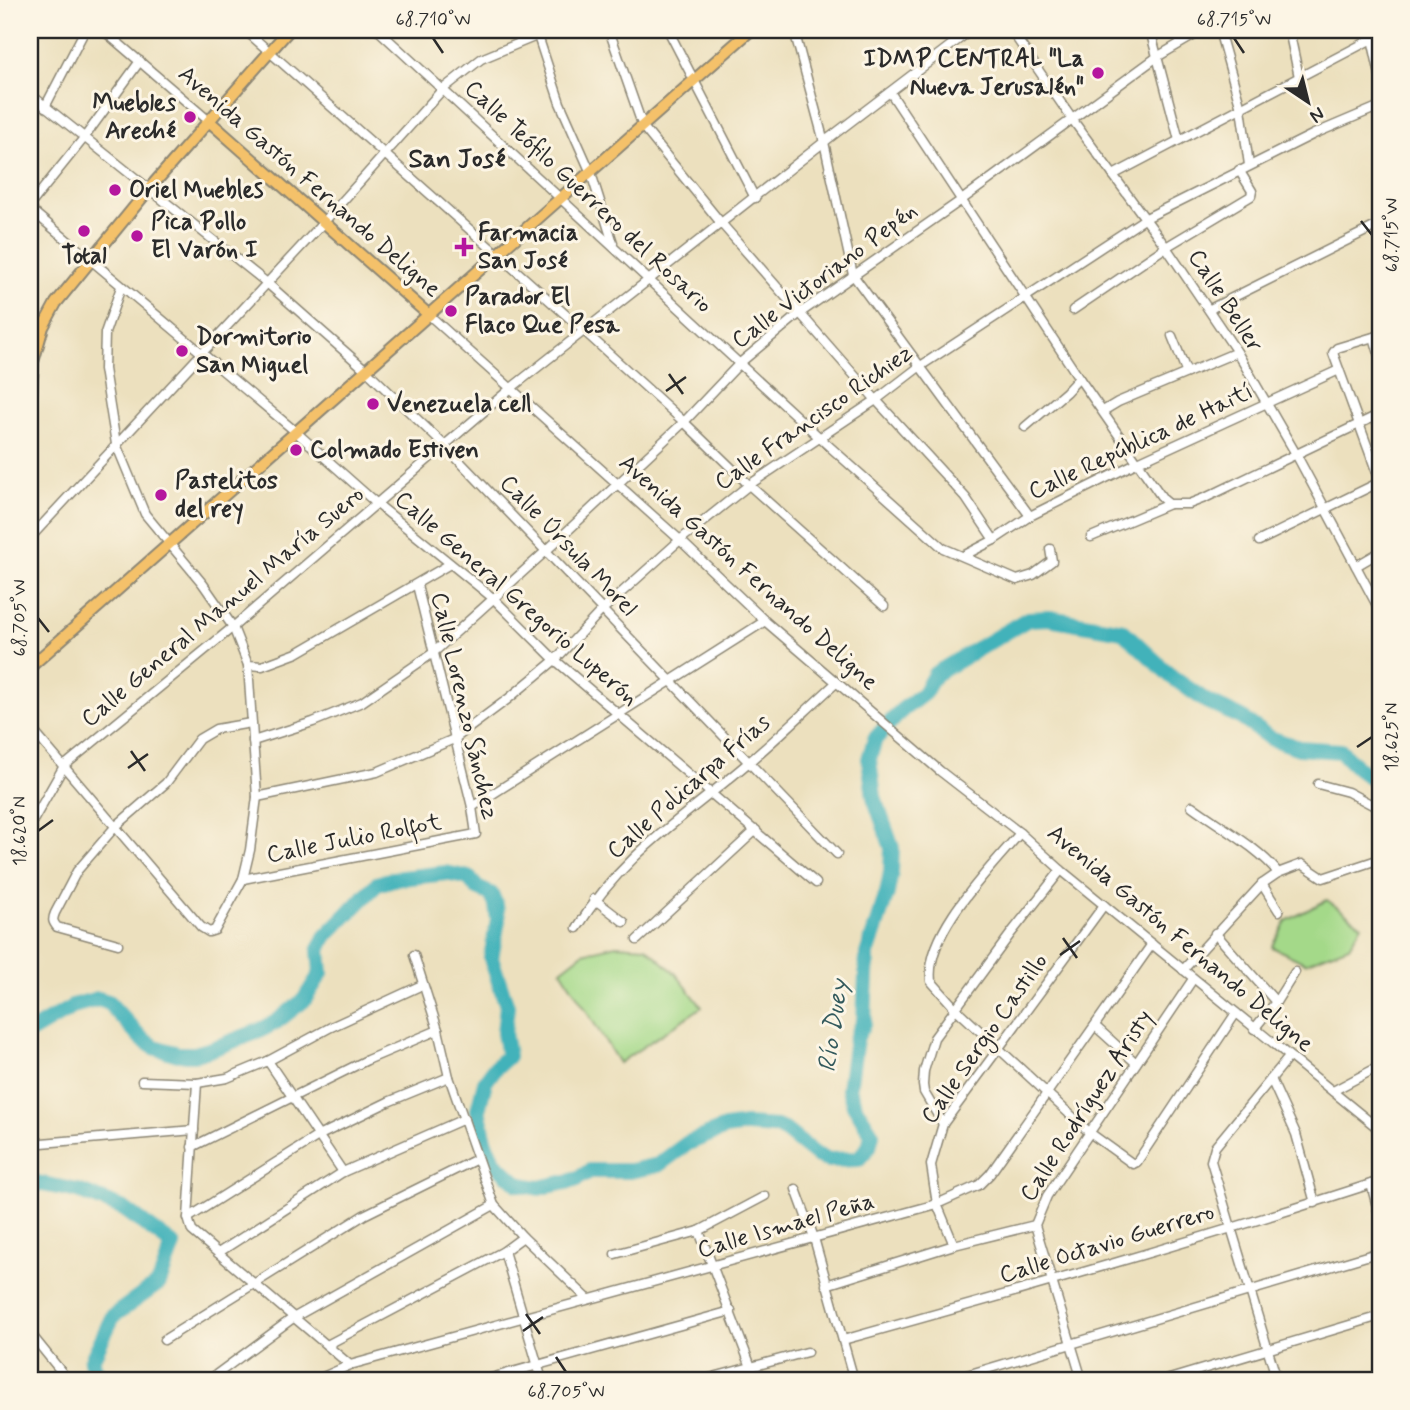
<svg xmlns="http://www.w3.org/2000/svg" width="1410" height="1410" font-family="Mynerve,sans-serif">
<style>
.green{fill:#a4d989;stroke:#68825a;stroke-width:2}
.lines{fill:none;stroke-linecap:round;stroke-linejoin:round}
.river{stroke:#42b2ba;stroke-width:16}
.minor-casing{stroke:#8c8674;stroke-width:11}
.major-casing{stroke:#8c8674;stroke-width:14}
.minor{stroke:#fff;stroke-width:8}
.major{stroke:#f4c16a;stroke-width:10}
.ticks{fill:none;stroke:#2b2b2b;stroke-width:2.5}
.poi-dot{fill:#b5179e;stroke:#fcf5e5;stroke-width:2.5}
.labels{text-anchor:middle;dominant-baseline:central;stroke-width:6;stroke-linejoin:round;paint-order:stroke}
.poi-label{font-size:24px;font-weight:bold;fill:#2b2b2b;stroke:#fcf5e5;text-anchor:start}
.street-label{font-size:24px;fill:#2b2b2b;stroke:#fcf5e5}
.neighbourhood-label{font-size:26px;font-weight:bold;fill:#2b2b2b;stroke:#fcf5e5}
.water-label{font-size:26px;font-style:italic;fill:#335a5d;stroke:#fcf5e5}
.neatline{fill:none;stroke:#2b2b2b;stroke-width:2.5}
.ticks-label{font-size:18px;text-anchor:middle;fill:#2b2b2b}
</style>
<rect width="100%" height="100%" fill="#fcf5e5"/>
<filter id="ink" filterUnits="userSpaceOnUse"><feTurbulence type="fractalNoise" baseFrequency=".0143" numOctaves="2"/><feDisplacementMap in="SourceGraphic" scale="14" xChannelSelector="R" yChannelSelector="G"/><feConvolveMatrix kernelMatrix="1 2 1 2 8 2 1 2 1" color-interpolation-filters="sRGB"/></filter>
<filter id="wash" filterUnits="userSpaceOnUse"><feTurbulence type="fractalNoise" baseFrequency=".00686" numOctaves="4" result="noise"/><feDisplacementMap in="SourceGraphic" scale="28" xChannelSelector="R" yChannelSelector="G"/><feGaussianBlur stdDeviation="1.57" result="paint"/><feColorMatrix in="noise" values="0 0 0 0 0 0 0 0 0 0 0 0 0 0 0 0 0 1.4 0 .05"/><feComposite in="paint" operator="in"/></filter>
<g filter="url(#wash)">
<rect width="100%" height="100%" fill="#ece0be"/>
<!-- green -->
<g class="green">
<polygon points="1327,900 1362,925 1349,946 1305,963 1272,947 1286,921"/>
<polygon points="616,945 646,947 676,974 702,1007 619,1063 561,970 583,953"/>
</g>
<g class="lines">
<!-- river -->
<g class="river">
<path d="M30,1032L76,1005L98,999L108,1002L142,1039L154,1047L178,1054H195L212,1049L259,1031L276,1022L304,1000L321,973L319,950L325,937L377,884L393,879L446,873L469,878L477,888L491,894L496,905L498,920L491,958L507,1006L504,1033L508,1056L495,1068L485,1082L478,1110L486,1145L494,1162L518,1184L539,1188L575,1180L590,1171H630L658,1165L688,1143L725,1128L746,1125L777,1127L786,1131L816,1155L829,1160L858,1159L869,1147L872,1134L854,1105L849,1089L856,1039L864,1021L867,954L887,893L891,872L892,848L874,797L869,759L875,739L902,710L924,693L935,674L1028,619L1049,618L1123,631L1172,677L1206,701L1240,717L1270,738L1299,748L1341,751C1353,764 1363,775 1380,781"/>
<polyline points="30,1183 32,1182 78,1191 124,1209 173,1245 159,1283 113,1316 91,1362 102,1380"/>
</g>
</g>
</g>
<g filter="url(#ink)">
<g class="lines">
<!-- minor casing -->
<g class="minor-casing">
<g id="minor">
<polyline points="103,30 209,121"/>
<polyline points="245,30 584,331 684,422 749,485 884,606"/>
<polyline points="378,30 820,438 943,548 1017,580 1033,575 1052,561 1050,549"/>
<polyline points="536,30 560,103 591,173 613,243"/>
<polyline points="609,30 643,127 721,223 876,400 966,498 994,540"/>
<polyline points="668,30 755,198"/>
<polyline points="794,30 824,142 853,275 1030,516"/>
<polyline points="1011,30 1072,119 1166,247 1237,352 1296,454 1380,611"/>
<polyline points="1150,30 1179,140"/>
<polyline points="1219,30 1241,108 1249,165"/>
<polyline points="1289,30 1299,77"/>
<polyline points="1370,30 1380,75"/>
<polyline points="890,92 1079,378 1163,499 1169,504 1189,504 1207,497 1380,414"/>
<polyline points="30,94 267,283 367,371 444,445 837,854"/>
<polyline points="45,107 85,30"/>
<polyline points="1113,175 1372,39 1380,37"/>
<polyline points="30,205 84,138 140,61"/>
<polyline points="30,209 296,432 376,503 494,599 555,660 816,883"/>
<polyline points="1210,309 1380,224"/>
<polyline points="1073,310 1166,247 1251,196 1252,191 1239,170"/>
<polyline points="429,315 680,540 765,621 940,771 1020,833 1061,870 1380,1130"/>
<polyline points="1380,335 1337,348 1333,353 1380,481"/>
<polyline points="1172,336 1187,373"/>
<polyline points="1374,337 1380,357"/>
<polyline points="1103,411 1118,402 1237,352"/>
<polyline points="1025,427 1066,392 1079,378"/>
<polyline points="1091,537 1169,504"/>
<polyline points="30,538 323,223 443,89 481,59 551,30"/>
<polyline points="1259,541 1380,482"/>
<polyline points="963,556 994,540 1030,516 1138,462 1339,370"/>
<polyline points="1356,566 1380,552"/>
<polyline points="248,665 262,666 297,653 450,564"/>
<polyline points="30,727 201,927 209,932 215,930 243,879 250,850 257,797 248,665 233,627 203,584 145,514 116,444 104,369 105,333 121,287"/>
<polyline points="253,741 313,722 362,702 433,653 546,551 684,422 740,363 800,313 963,199 1157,57 1203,30"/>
<polyline points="1318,784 1348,792 1380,809"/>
<polyline points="257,797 377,772 454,739 508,699 555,660 602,610 680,540 749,485 876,400 919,367 1146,218 1314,134 1380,106"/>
<path d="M1192,806C1216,824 1261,849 1278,873"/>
<polyline points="472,807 765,621"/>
<polyline points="30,826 64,766 233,627 510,389 824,142 971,30"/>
<path d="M1020,833C990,869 925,932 931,981L955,1008L1090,1133L1133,1164L1137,1162L1236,1013"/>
<polyline points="243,879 476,834 472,807 417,585"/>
<polyline points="1262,884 1279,911"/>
<polyline points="594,899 624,922"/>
<path d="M577,928C623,853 684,818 749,762C779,737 807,709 836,683"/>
<polyline points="1215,933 1276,1002"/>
<polyline points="637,940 756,830"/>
<path d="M118,944L57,927C53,922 52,920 55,913L77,871L115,827L166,783L199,739L216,729L251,723"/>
<polyline points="414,955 438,1030 449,1077 494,1205 523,1237 588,1299"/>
<polyline points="1183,970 1262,884 1278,873 1302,864 1323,878 1380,859"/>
<polyline points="1095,1026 1136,1063"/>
<polyline points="1254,1029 1276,1002 1295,972"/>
<polyline points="268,1061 343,1172"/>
<polyline points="1271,1079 1296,1134 1315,1203"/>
<polyline points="142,1081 197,1083 227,1078 268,1061 331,1027 422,985"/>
<polyline points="197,1083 188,1218 192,1231 350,1365"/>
<polyline points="1333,1091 1380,1066"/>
<polyline points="943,1124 924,1092 923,1085 924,1071 934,1038 1012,932 1061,870"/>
<polyline points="30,1144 194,1130"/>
<polyline points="192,1147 367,1060 438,1030"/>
<polyline points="1371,1184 1380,1218"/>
<polyline points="796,1189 814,1238 854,1380"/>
<polyline points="188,1218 318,1136 388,1102 449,1077"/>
<polyline points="699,1231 756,1380"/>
<polyline points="954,1245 937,1204 931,1165 943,1124 1104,905"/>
<polyline points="504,1251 542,1380"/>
<polyline points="218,1253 343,1172 464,1119"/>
<polyline points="615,1254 699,1231 765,1196"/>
<polyline points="826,1285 954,1245 1035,1225"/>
<polyline points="30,1333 68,1380"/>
<polyline points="164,1340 364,1215 477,1159"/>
<path d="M843,1340C1023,1290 1203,1239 1380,1181"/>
<polyline points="327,1345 504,1251 523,1237"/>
<polyline points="209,1380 293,1318 494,1205"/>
<polyline points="316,1380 350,1365 937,1204 979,1185 990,1174 1152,944"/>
<polyline points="484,1380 731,1311"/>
<polyline points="702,1380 807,1352"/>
<polyline points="950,1380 1380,1252"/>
<polyline points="1082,1380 1035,1225 1047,1196 1193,979"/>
<polyline points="1166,1380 1380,1316"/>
<polyline points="1277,1380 1211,1161 1215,1147 1289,1057"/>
<polyline points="1378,1380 1380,1380"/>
</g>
</g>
<!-- major casing -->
<g class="major-casing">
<g id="major">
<polyline points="209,121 429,315"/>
<polyline points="30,412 33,362 43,327 56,303 149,189 289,30"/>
<polyline points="30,667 751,30"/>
</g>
</g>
<!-- minor -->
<use href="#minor" class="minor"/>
<!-- major -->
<use href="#major" class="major"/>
</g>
</g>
<!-- ticks -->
<path class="ticks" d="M433,38L443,53M1234,38L1244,53M1361,221L1372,235M669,374L683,394M666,391L686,377M38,618L49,632M1357,747L1372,737M131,751L145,771M128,768L148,754M38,831L53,820M1063,938L1077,958M1060,955L1080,941M526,1314L540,1334M523,1331L543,1317M556,1357L566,1372"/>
<!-- markers -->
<g class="poi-dot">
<circle cx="1098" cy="73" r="7"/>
<circle cx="190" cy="117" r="7"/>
<circle cx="115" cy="190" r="7"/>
<circle cx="84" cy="231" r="7"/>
<circle cx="137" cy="236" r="7"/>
<path d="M460.5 236.5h7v7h7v7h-7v7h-7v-7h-7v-7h7z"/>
<circle cx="451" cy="311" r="7"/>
<circle cx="182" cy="351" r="7"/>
<circle cx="373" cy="404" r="7"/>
<circle cx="296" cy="450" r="7"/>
<circle cx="161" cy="495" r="7"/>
</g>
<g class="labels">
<!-- poi labels -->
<g class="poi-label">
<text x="1084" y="59" text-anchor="end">IDMP CENTRAL "La<tspan x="1084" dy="28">Nueva Jerusalén"</tspan></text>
<text x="176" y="103" text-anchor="end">Muebles<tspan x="176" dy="28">Areché</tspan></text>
<text x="129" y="190">Oriel Muebles</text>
<text x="151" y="222">Pica Pollo<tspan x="151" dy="28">El Varón I</tspan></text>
<text x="478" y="233">Farmacia<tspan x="478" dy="28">San José</tspan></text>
<text x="84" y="256" text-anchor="middle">Total</text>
<text x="465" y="297">Parador El<tspan x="465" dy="28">Flaco Que Pesa</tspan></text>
<text x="196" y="337">Dormitorio<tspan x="196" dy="28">San Miguel</tspan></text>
<text x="387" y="404">Venezuela cell</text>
<text x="310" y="450">Colmado Estiven</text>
<text x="175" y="481">Pastelitos<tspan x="175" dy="28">del rey</tspan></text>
</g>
<!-- street labels -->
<g class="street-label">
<text transform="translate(309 182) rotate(41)">Avenida Gastón Fernando Deligne</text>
<text transform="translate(588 197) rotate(43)">Calle Teófilo Guerrero del Rosario</text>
<text transform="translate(825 276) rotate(-37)">Calle Victoriano Pepén</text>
<text transform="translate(1225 301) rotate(57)">Calle Beller</text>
<text transform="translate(814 418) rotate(-35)">Calle Francisco Richiez</text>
<text transform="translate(1141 442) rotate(-25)">Calle República de Haití</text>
<text transform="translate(568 546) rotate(46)">Calle Úrsula Morel</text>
<text transform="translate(748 573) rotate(42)">Avenida Gastón Fernando Deligne</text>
<text transform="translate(516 599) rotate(41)">Calle General Gregorio Luperón</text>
<text transform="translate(223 607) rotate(-40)">Calle General Manuel María Suero</text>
<text transform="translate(464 706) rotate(77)">Calle Lorenzo Sánchez</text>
<text transform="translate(689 787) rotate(-41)">Calle Policarpa Frías</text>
<text transform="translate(354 839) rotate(-11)">Calle Julio Rolfot</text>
<text transform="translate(1180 939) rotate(40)">Avenida Gastón Fernando Deligne</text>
<text transform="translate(985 1039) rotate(-55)">Calle Sergio Castillo</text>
<text transform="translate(1087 1106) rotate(-57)">Calle Rodríguez Aristy</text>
<text transform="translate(786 1226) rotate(-16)">Calle Ismael Peña</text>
<text transform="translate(1107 1244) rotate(-17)">Calle Octavio Guerrero</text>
</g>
<!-- neighbourhood labels -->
<g class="neighbourhood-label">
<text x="457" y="160">San José</text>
</g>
<!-- water labels -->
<g class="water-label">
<text transform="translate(834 1026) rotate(-82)">Río Duey</text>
</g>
</g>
<!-- margin -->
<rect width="1410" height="1410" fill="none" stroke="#fcf5e5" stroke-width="77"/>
<!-- north arrow -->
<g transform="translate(1308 102) rotate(145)" stroke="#fcf5e5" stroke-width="5" paint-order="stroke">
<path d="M0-5L12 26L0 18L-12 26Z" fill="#2b2b2b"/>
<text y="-10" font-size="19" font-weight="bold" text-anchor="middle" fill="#2b2b2b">N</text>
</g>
<rect x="38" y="38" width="1334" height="1334" class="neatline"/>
<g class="ticks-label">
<text x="433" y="25">68.710°W</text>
<text x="1234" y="25">68.715°W</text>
<text transform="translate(1391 235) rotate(-90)" y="6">68.715°W</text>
<text transform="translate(19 618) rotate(-90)" y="6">68.705°W</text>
<text transform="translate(1391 737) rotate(-90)" y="6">18.625°N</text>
<text transform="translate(19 831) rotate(-90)" y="6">18.620°N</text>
<text x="566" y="1397">68.705°W</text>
</g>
</svg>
